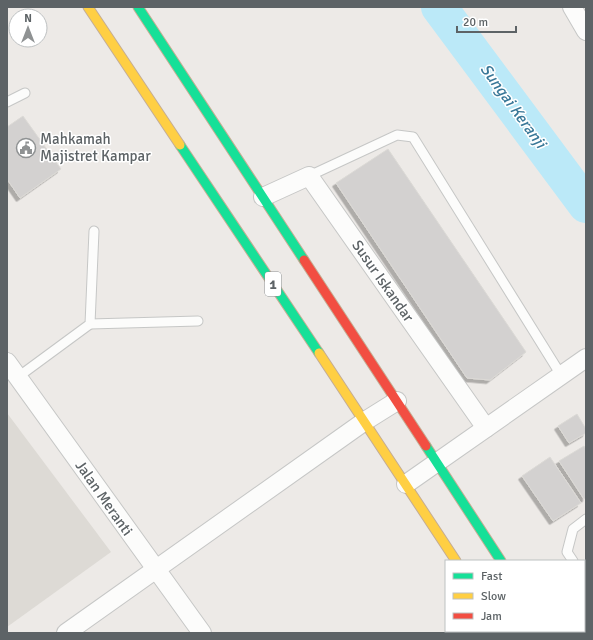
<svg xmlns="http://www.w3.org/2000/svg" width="593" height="640" font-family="Signika,sans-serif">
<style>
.education{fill:#dddad5}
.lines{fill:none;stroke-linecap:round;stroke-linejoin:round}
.river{stroke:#bbe9f8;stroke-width:36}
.building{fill:#d3d1d0;stroke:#dcdad6;filter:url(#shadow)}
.lane-casing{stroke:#c6c7c6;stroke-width:11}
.street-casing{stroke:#c6c7c6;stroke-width:20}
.fast-casing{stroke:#c5ad94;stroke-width:11}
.slow-casing{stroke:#c5ad94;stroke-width:11}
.jam-casing{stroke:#c5ad94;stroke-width:11}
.lane{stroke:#fcfcfb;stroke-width:9}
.street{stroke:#fcfcfb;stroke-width:18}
.fast{stroke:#16e098;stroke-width:9}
.slow{stroke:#ffcf43;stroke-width:9}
.jam{stroke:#f24e42;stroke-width:9}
.labels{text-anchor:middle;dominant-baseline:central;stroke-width:3;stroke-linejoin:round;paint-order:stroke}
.shield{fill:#fff;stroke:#8e9294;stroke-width:1}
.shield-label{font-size:14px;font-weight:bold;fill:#5d6366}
.poi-label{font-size:15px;fill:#5d6366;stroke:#fff;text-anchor:start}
.street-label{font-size:15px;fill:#5d6366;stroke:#fff}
.water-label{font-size:16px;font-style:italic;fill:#397898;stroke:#fff}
</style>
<defs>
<filter id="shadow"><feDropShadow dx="-3.5" dy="3.5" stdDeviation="0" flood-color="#0004"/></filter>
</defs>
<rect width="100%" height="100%" fill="#edeae7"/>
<!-- education -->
<polygon class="education" points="7,413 111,552 7,627"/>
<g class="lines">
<!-- river -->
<polyline class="river" points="439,7 586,205"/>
</g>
<!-- building -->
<g class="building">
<polygon points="23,116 61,169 20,198 7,179 7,127"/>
<polygon points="388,149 526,352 490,380 467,378 336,183"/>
<polygon points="577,414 586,429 586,433 569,443 558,426"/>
<polygon points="584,446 586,449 586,498 584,499 559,461"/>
<polygon points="550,457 581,503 553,521 522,476"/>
</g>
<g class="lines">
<!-- lane casing -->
<g class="lane-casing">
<g id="lane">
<polyline points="7,102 25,93"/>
<polyline points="309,176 397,135 413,137 561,375"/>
<polyline points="90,324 198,321"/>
<polyline points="18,377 90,324 94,231"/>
<polyline points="573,561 567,552 573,529 586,519"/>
<polyline points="584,577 586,580"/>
</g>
</g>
<!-- street casing -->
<g class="street-casing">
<g id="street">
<polyline points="572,7 586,31"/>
<polyline points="263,197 309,176 486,428"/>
<polyline points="7,362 202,633"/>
<polyline points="406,484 586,358"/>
<polyline points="66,633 365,421 397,401"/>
</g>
</g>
<!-- fast casing -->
<g class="fast-casing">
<g id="fast">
<polyline points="138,7 304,260"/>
<polyline points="180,145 319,353"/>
<polyline points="426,446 501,561"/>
</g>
</g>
<!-- slow casing -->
<g class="slow-casing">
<g id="slow">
<polyline points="88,7 180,145"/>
<polyline points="319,353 456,561"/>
<polyline points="502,631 503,633"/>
<polyline points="546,631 547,633"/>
</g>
</g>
<!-- jam casing -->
<g class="jam-casing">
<polyline id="jam" points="304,260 426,446"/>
</g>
<!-- lane -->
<use href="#lane" class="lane"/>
<!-- street -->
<use href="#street" class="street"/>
<!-- fast -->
<use href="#fast" class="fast"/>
<!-- slow -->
<use href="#slow" class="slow"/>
<!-- jam -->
<use href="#jam" class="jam"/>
</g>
<!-- icons -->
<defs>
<g id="civic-ring" transform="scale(1)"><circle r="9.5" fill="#fff" stroke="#8f9293" stroke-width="1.5"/><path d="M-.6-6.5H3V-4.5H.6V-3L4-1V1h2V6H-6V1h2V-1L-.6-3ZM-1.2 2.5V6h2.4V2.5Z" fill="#8f9293"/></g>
</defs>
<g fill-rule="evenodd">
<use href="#civic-ring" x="26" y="148"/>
</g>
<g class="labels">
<!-- shield labels -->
<rect class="shield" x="265" y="272" width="16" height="24" rx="3"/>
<g class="shield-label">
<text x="273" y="284">1</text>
</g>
<!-- poi labels -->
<g class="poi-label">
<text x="40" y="139">Mahkamah<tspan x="40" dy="17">Majistret Kampar</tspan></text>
</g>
<!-- street labels -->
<g class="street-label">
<text transform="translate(383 281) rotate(55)">Susur Iskandar</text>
<text transform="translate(104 498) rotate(55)">Jalan Meranti</text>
</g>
<!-- water labels -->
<g class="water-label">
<text transform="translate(513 106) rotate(54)">Sungai Keranji</text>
</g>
</g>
<!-- border -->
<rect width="593" height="640" fill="none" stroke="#5d6366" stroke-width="16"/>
<!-- legend -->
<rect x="445" y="560" width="140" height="72" fill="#ffffff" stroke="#bec1c2"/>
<rect x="453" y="573" width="20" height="6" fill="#16e098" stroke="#bec1c2"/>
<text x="481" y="580" font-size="12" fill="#5d6366">Fast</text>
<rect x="453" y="593" width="20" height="6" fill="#ffcf43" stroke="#bec1c2"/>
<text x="481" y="600" font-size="12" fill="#5d6366">Slow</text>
<rect x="453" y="613" width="20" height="6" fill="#f24e42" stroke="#bec1c2"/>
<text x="481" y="620" font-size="12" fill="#5d6366">Jam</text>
<!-- north arrow -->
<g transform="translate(28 28)"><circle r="19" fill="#ffffff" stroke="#bec1c2"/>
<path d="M0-3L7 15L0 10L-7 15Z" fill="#8f9293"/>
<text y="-6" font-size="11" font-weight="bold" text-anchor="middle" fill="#5d6366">N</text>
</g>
<!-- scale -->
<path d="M457 26v6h59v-6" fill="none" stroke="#5d6366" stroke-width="2"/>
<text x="463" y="26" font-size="12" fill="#5d6366" stroke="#ffffff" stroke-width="3" paint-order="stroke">20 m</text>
</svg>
